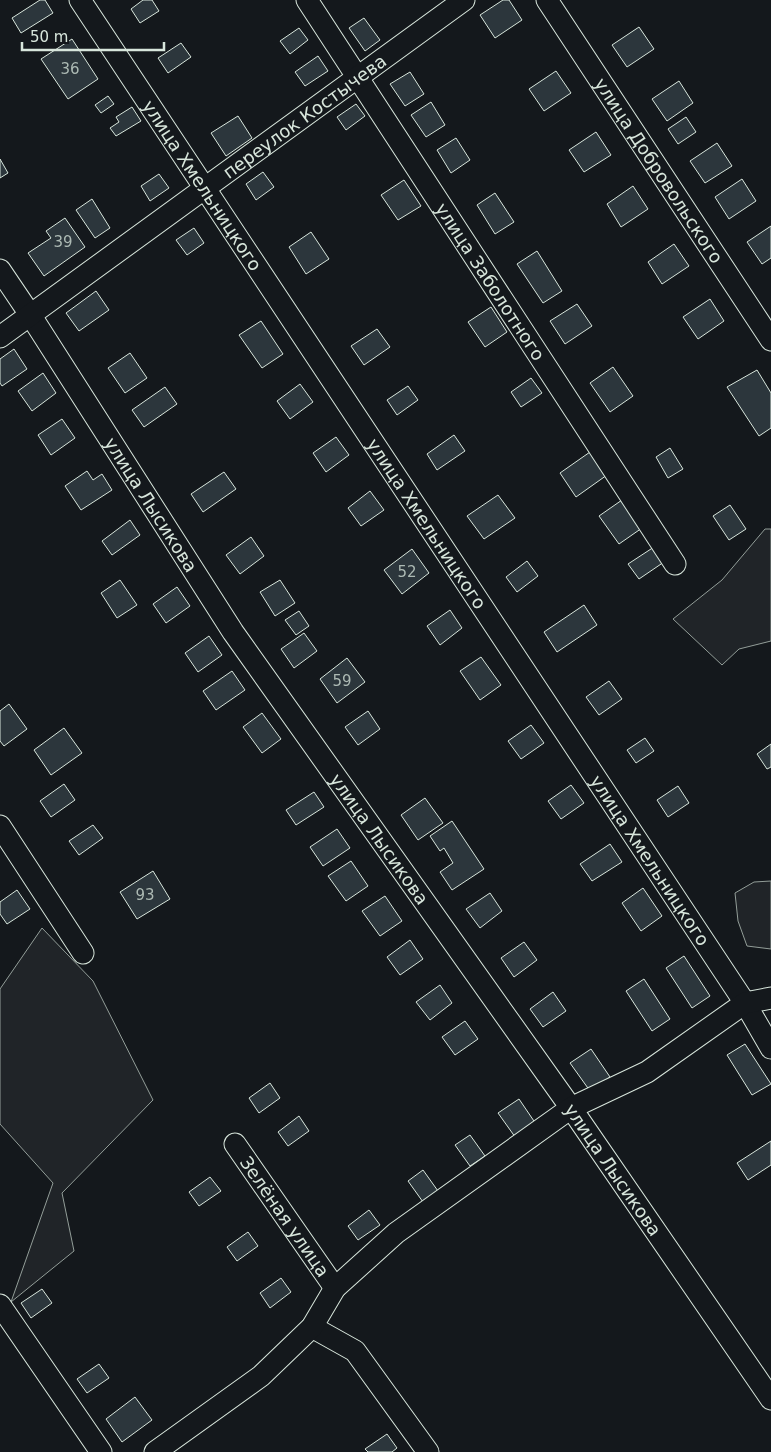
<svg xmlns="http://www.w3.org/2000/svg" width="771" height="1452" font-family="'DejaVu Sans',sans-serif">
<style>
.green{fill:#202428;stroke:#939e99}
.building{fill:#2c363c;stroke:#d8e6dc}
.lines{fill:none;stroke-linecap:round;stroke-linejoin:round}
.minor-casing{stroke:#d8e6dc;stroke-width:23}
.minor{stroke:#14181c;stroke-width:21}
.labels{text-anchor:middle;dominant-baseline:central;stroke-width:4;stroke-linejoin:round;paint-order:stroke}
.number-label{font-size:15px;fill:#adbab4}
.street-label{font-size:18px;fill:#d8e6dc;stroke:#14181c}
</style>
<rect width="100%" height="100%" fill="#14181c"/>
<!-- green -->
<g class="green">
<polygon points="765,529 771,529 771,641 739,649 722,665 673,619 722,580"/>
<polygon points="771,881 771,949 747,946 738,921 735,893 754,882"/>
<polygon points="42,928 93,981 153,1100 62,1193 74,1251 11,1302 53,1183 0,1124 0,989"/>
</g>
<!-- building -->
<g class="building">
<polygon points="40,0 45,0 53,13 21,33 12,18"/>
<polygon points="143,0 152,0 159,11 140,23 131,9"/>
<polygon points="503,0 509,0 522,20 495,38 480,15"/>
<polygon points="364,18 380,40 365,51 349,28"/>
<polygon points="639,27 654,49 627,67 612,45"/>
<polygon points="299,28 308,40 290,54 280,41"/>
<polygon points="72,39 98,79 68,99 41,59"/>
<polygon points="181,43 191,57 168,73 158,58"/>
<polygon points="318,56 328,71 305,86 295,72"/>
<polygon points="556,71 571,93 544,111 529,89"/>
<polygon points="410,72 424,94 405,106 390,84"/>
<polygon points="679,81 693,103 667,121 652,99"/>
<polygon points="108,96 114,104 101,113 95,105"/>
<polygon points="431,102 445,125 426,137 411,115"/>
<polygon points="356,104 365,116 346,130 337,117"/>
<polygon points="132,107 141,121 116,136 110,128 119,122 116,117"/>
<polygon points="238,116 252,138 226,156 211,133"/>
<polygon points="686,117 696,132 678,144 668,129"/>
<polygon points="596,132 611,155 584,172 569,150"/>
<polygon points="456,138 470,160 451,173 437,150"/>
<polygon points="717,143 732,166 705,183 690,161"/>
<polygon points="0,159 8,173 0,178"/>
<polygon points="263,172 274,187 256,200 246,184"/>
<polygon points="159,174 169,188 150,201 141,186"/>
<polygon points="742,179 756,201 729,219 715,197"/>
<polygon points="404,180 421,206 398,220 381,195"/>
<polygon points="633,186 648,209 621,227 607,204"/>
<polygon points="495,193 514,222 495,234 477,205"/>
<polygon points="92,199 110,228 95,238 76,210"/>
<polygon points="65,218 85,247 44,276 28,253 51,238 46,231"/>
<polygon points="771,226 771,258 762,264 747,242"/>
<polygon points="194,228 204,243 187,255 176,240"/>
<polygon points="311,232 329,259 306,274 289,247"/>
<polygon points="674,244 689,266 662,284 648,262"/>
<polygon points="537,251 562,291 543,303 517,264"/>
<polygon points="96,291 109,310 79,331 66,313"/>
<polygon points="710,299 724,321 698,339 683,317"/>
<polygon points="577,304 592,326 565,344 550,321"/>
<polygon points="491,307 507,332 485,347 468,322"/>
<polygon points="261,321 283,354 262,368 239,335"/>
<polygon points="377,329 390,347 364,365 351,346"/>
<polygon points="14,349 27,369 2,386 0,383 0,359"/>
<polygon points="130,353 147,378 125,393 108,368"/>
<polygon points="613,367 633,396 610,412 590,383"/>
<polygon points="757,370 771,393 771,428 759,436 727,387"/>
<polygon points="43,373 56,393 32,411 18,391"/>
<polygon points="531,378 542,393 521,407 511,392"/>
<polygon points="300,384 313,402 290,419 277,401"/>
<polygon points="408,386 418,400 397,415 387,400"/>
<polygon points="165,387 177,404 144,427 132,410"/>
<polygon points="62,419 75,438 51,455 38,435"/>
<polygon points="454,435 465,451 437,470 427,454"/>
<polygon points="336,437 349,455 326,472 313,453"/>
<polygon points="670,448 683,469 668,478 656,457"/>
<polygon points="590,452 607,475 576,497 560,473"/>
<polygon points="87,471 93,480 102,474 112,490 81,510 65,486"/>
<polygon points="224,472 236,489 203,512 191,494"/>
<polygon points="370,491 384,510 361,526 348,508"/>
<polygon points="498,495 515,518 484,539 467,516"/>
<polygon points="622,500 642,528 619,544 599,516"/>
<polygon points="730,505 746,529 729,540 713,516"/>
<polygon points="130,520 140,535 112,555 102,541"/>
<polygon points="251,537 264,556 240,574 226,555"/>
<polygon points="654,547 664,562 639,579 628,564"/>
<polygon points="412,549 429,573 402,594 384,570"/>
<polygon points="527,561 538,576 517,592 506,577"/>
<polygon points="120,580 137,605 117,618 101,593"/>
<polygon points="280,580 295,603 275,616 260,592"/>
<polygon points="177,587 190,606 166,623 153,604"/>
<polygon points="584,605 597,625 557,652 544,632"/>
<polygon points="450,610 462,628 440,645 427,626"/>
<polygon points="299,611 309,626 296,635 285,620"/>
<polygon points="304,633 317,651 294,668 281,649"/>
<polygon points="209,636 222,655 198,672 185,653"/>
<polygon points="481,657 501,685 480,700 460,671"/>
<polygon points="347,658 365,682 337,703 320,679"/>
<polygon points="232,671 245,690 216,710 203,691"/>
<polygon points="609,681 622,699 599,715 586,697"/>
<polygon points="9,704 27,729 4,746 0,741 0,711"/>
<polygon points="368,711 380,729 358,745 345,727"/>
<polygon points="262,713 281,739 262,753 243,727"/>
<polygon points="531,725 544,743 521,759 508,741"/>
<polygon points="64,728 82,753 51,775 34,750"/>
<polygon points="645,738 654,751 636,763 627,750"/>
<polygon points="771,744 771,767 767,769 757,754"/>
<polygon points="64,784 75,800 51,817 40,801"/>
<polygon points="571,785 584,803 561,819 548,801"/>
<polygon points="678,786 689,803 668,817 657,800"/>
<polygon points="314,792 324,807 296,825 286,810"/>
<polygon points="425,798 443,823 418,840 401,815"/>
<polygon points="452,821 484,869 452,890 440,872 453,863 444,848 440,851 430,836"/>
<polygon points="93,825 103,838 79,855 69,841"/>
<polygon points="337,829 350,848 323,866 310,847"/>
<polygon points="610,844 622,862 592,881 580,864"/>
<polygon points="351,861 368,886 346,901 328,876"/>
<polygon points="153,871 170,899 137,919 120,892"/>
<polygon points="643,888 662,916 641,931 622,903"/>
<polygon points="17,890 30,909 7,924 0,914 0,902"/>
<polygon points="490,893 502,911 480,928 466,909"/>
<polygon points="385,896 402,921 380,936 362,911"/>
<polygon points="410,940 423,959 400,975 387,957"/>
<polygon points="524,942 537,960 514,977 501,958"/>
<polygon points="684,956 710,996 692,1008 666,968"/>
<polygon points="644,979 670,1019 652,1031 626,991"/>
<polygon points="440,985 452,1003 430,1020 416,1002"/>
<polygon points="553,992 566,1011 543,1027 530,1009"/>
<polygon points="465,1021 478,1039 455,1055 442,1037"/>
<polygon points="745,1044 771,1084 752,1095 727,1055"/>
<polygon points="591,1049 610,1077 590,1091 570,1063"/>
<polygon points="270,1083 280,1098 259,1113 249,1098"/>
<polygon points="519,1099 538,1127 518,1141 498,1113"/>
<polygon points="299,1116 309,1131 288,1146 278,1132"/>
<polygon points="470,1135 485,1156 470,1166 455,1145"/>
<polygon points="771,1141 771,1165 748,1180 737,1163"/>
<polygon points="423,1170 438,1191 423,1202 408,1181"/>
<polygon points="210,1177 221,1191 199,1206 189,1192"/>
<polygon points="369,1210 380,1225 358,1240 348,1226"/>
<polygon points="248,1232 258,1246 237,1261 227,1247"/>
<polygon points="281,1278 291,1292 270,1308 260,1293"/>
<polygon points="42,1289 52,1303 31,1318 21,1303"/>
<polygon points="99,1364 109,1378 87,1393 77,1379"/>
<polygon points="135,1397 152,1420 122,1442 106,1419"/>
<polygon points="387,1434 397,1448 392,1452 368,1452 365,1449"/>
</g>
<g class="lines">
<!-- minor casing -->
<g class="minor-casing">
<g id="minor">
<path id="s1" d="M80,0L745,1003L771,1048"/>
<path id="s2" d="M307,0L675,564"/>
<path id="s3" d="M547,0L771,340"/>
<path id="s4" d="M0,270L31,316L233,632L571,1108L771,1399"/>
<path id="s5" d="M0,337L464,0"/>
<polyline points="0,826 83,953"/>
<path id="s6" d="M235,1144L335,1288"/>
<polyline points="0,1305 101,1452"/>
<polyline points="312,1327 355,1351 428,1452"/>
<polyline points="155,1452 261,1376 312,1327 335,1288 396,1233 571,1108 647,1072 745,1003 771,998"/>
</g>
</g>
<!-- minor -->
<use href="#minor" class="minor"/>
</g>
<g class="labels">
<!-- number labels -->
<g class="number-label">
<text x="70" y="69">36</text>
<text x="63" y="242">39</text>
<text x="407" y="572">52</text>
<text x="342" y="681">59</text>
<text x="145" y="895">93</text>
</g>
<!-- street labels -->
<g class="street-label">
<text stroke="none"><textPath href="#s5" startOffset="376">переулок Костычева</textPath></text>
<text stroke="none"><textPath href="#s3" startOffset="204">улица Добровольского</textPath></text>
<text stroke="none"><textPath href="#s1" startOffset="222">улица Хмельницкого</textPath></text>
<text stroke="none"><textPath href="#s2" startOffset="336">улица Заболотного</textPath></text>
<text stroke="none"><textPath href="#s4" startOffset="279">улица Лысикова</textPath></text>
<text stroke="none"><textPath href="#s1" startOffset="628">улица Хмельницкого</textPath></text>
<text stroke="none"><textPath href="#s4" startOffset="684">улица Лысикова</textPath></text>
<text stroke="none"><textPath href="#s1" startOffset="1032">улица Хмельницкого</textPath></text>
<text stroke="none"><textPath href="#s4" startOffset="1089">улица Лысикова</textPath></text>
<text stroke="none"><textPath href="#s6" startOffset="88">Зелёная улица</textPath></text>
</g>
</g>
<!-- scale -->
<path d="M22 42v8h142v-8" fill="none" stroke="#d8e6dc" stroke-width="2.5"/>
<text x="30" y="42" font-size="15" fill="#d8e6dc" stroke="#14181c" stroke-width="4" paint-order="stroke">50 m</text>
</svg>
